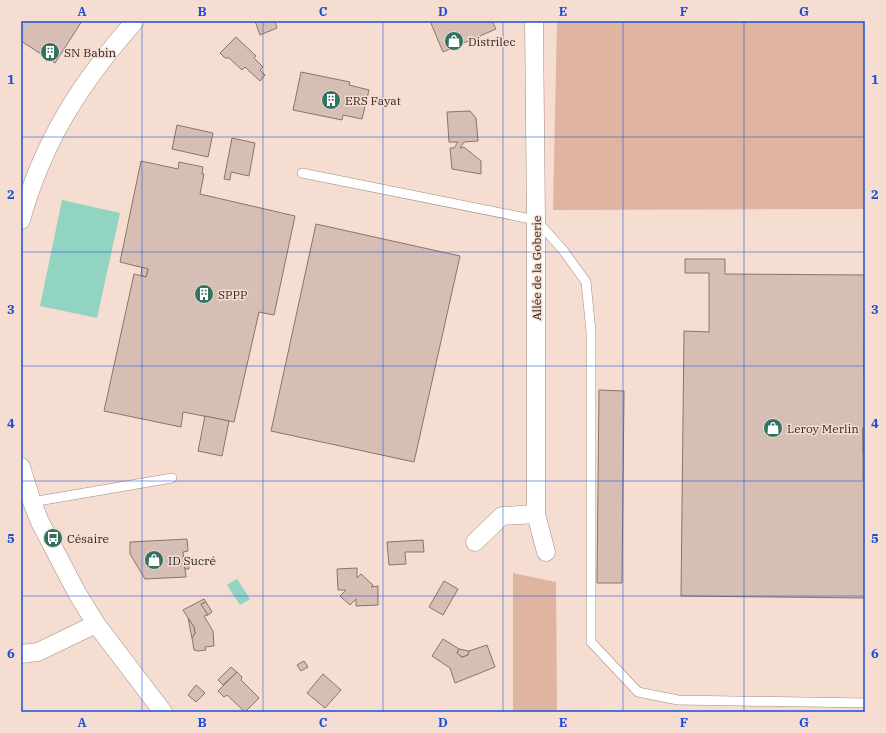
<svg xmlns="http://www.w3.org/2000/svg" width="886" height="733" font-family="'IBM Plex Serif',serif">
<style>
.green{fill:#dfb5a1}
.water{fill:#90d4c1}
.building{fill:#d6beb4;stroke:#8a746a}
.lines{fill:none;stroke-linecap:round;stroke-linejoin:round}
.service-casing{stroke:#a28c81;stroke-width:10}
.minor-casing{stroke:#a28c81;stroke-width:19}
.service{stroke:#fff;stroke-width:9}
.minor{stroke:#fff;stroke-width:18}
.grid{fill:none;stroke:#1d4ed8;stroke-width:1;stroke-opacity:0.55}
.labels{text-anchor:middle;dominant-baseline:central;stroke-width:3;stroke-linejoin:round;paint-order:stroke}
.poi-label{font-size:12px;fill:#302723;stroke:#f5ddd2;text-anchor:start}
.street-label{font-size:12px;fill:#302723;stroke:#f5ddd2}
.neatline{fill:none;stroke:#1d4ed8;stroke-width:1.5}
.grid-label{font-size:13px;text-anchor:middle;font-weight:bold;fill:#1d4ed8}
</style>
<rect width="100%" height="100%" fill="#f5ddd2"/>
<!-- green -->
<g class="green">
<polygon points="557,21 865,21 865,209 553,210"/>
<polygon points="513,573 556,582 557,710 694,712 513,712"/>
</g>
<!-- water -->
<g class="water">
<polygon points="62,200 120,213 97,318 40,306"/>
<polygon points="237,579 250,599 240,605 227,585"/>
</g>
<!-- building -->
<g class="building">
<polygon points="21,21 82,21 55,63 21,41"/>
<polygon points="255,21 275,21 277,28 260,35"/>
<polygon points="430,21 492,21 496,29 443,52"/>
<polygon points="236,37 256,56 254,58 263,67 260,70 265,75 260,81 245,67 242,70 229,58 225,58 220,53"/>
<polygon points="301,72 350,82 349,85 369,90 362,119 343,115 342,120 293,110"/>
<polygon points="470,111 476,118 478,141 464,142 460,148 464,147 481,161 481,174 452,169 450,148 454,148 458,142 449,142 447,112"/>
<polygon points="177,125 213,133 208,157 172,149"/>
<polygon points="232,138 255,143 249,176 231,172 230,180 224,179"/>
<polygon points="141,161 178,169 179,162 203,167 202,174 204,174 200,194 295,216 274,315 259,312 234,422 183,412 181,427 104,411 134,274 146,277 148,269 120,262"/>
<polygon points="316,224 460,256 414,462 271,431"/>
<polygon points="685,259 725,259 725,274 865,275 865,428 863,428 863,480 865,480 865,598 681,596 684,331 709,332 709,273 685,273"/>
<polygon points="142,267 148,269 146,277 141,275"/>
<polygon points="865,281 865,375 864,375"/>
<polygon points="599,390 624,391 622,583 597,583"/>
<polygon points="205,416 229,421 222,456 198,451"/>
<rect x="863" y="428" width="2" height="23"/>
<polygon points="187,539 188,551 183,552 186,577 145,579 130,554 130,542"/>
<polygon points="423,540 424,552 405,552 406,564 389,565 387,542"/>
<polygon points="188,557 189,569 185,569 184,558"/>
<polygon points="357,568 357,578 361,574 373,585 371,587 378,586 378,605 356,606 356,599 350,605 340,596 346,590 338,590 337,569"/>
<polygon points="444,581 458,589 443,615 429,607"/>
<polygon points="204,599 206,602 201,604 208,615 204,616 213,631 214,646 205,647 206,650 198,651 194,650 192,638 195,633 194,627 183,610"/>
<polygon points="206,602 212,612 208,615 201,604"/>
<polygon points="188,618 194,627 195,633 192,638"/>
<polygon points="443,639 459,649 457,653 462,657 468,655 469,651 487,645 495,667 455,683 450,668 432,656"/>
<polygon points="459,649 469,651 468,655 462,657 457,653"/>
<polygon points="304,661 308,667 301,671 297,665"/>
<polygon points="231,667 237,672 223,685 218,680"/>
<polygon points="237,672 242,677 241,680 259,698 245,712 227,695 224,697 218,691"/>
<polygon points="323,674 341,690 325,708 307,693"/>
<polygon points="196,685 205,693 196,702 188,695"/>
</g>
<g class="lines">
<!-- service casing -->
<g class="service-casing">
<g id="service">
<polyline points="302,173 536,220 563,250 586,282 591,332 591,642 638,692 678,700 865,703"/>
<polyline points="32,502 172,478"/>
</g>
</g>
<!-- minor casing -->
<g class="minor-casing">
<g id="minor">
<polyline points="534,21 536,220 536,514 546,552"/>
<path d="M21,220C43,141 81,82 135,21"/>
<polyline points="21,467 32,502 40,522 77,593 96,624 163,712"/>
<polyline points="475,542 502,516 536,514"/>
<polyline points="21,654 38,652 96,624"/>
</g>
</g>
<!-- service -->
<use href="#service" class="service"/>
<!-- minor -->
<use href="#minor" class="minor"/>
</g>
<!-- grid -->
<path class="grid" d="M142,21V712M263,21V712M383,21V712M503,21V712M623,21V712M744,21V712M21,137H865M21,252H865M21,366H865M21,481H865M21,596H865"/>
<!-- icons -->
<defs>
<g id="shop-disc" transform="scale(1)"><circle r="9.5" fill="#317262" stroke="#f5ddd2"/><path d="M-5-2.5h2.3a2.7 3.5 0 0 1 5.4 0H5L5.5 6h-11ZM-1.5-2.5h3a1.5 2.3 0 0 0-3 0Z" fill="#fff"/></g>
<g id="building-disc" transform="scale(1)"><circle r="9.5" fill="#317262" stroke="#f5ddd2"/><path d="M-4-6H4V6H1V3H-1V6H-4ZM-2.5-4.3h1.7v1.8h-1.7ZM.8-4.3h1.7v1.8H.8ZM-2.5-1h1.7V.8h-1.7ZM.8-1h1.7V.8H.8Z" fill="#fff"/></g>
<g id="bus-disc" transform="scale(1)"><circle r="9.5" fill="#317262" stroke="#f5ddd2"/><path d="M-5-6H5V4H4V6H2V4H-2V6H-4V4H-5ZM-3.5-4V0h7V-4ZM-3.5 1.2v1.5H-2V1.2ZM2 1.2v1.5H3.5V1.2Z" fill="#fff"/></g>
</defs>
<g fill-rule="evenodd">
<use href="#shop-disc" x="454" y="41"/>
<use href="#building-disc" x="50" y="52"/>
<use href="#building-disc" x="331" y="100"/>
<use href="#building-disc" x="204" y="294"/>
<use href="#shop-disc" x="773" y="428"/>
<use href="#bus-disc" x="53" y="538"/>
<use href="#shop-disc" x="154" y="560"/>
</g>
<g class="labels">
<!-- poi labels -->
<g class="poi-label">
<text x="468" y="41">Distrilec</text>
<text x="64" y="52">SN Babin</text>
<text x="345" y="100">ERS Fayat</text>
<text x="218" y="294">SPPP</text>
<text x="787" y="428">Leroy Merlin</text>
<text x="67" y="538">Césaire</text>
<text x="168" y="560">ID Sucré</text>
</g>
<!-- street labels -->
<g class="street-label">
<text transform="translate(536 268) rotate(-90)">Allée de la Goberie</text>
</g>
</g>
<!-- border -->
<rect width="886" height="733" fill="none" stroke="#f5ddd2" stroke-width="44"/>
<rect x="22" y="22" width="842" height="689" class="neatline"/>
<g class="grid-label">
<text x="82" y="16">A</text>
<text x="202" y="16">B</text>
<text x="323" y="16">C</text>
<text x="443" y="16">D</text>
<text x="563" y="16">E</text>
<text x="684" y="16">F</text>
<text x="804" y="16">G</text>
<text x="11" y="84">1</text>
<text x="875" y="84">1</text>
<text x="11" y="199">2</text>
<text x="875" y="199">2</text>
<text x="11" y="314">3</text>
<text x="875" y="314">3</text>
<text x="11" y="428">4</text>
<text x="875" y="428">4</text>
<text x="11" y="543">5</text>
<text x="875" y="543">5</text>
<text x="11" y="658">6</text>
<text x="875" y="658">6</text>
<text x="82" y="727">A</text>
<text x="202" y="727">B</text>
<text x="323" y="727">C</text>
<text x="443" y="727">D</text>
<text x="563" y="727">E</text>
<text x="684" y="727">F</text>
<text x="804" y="727">G</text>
</g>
</svg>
